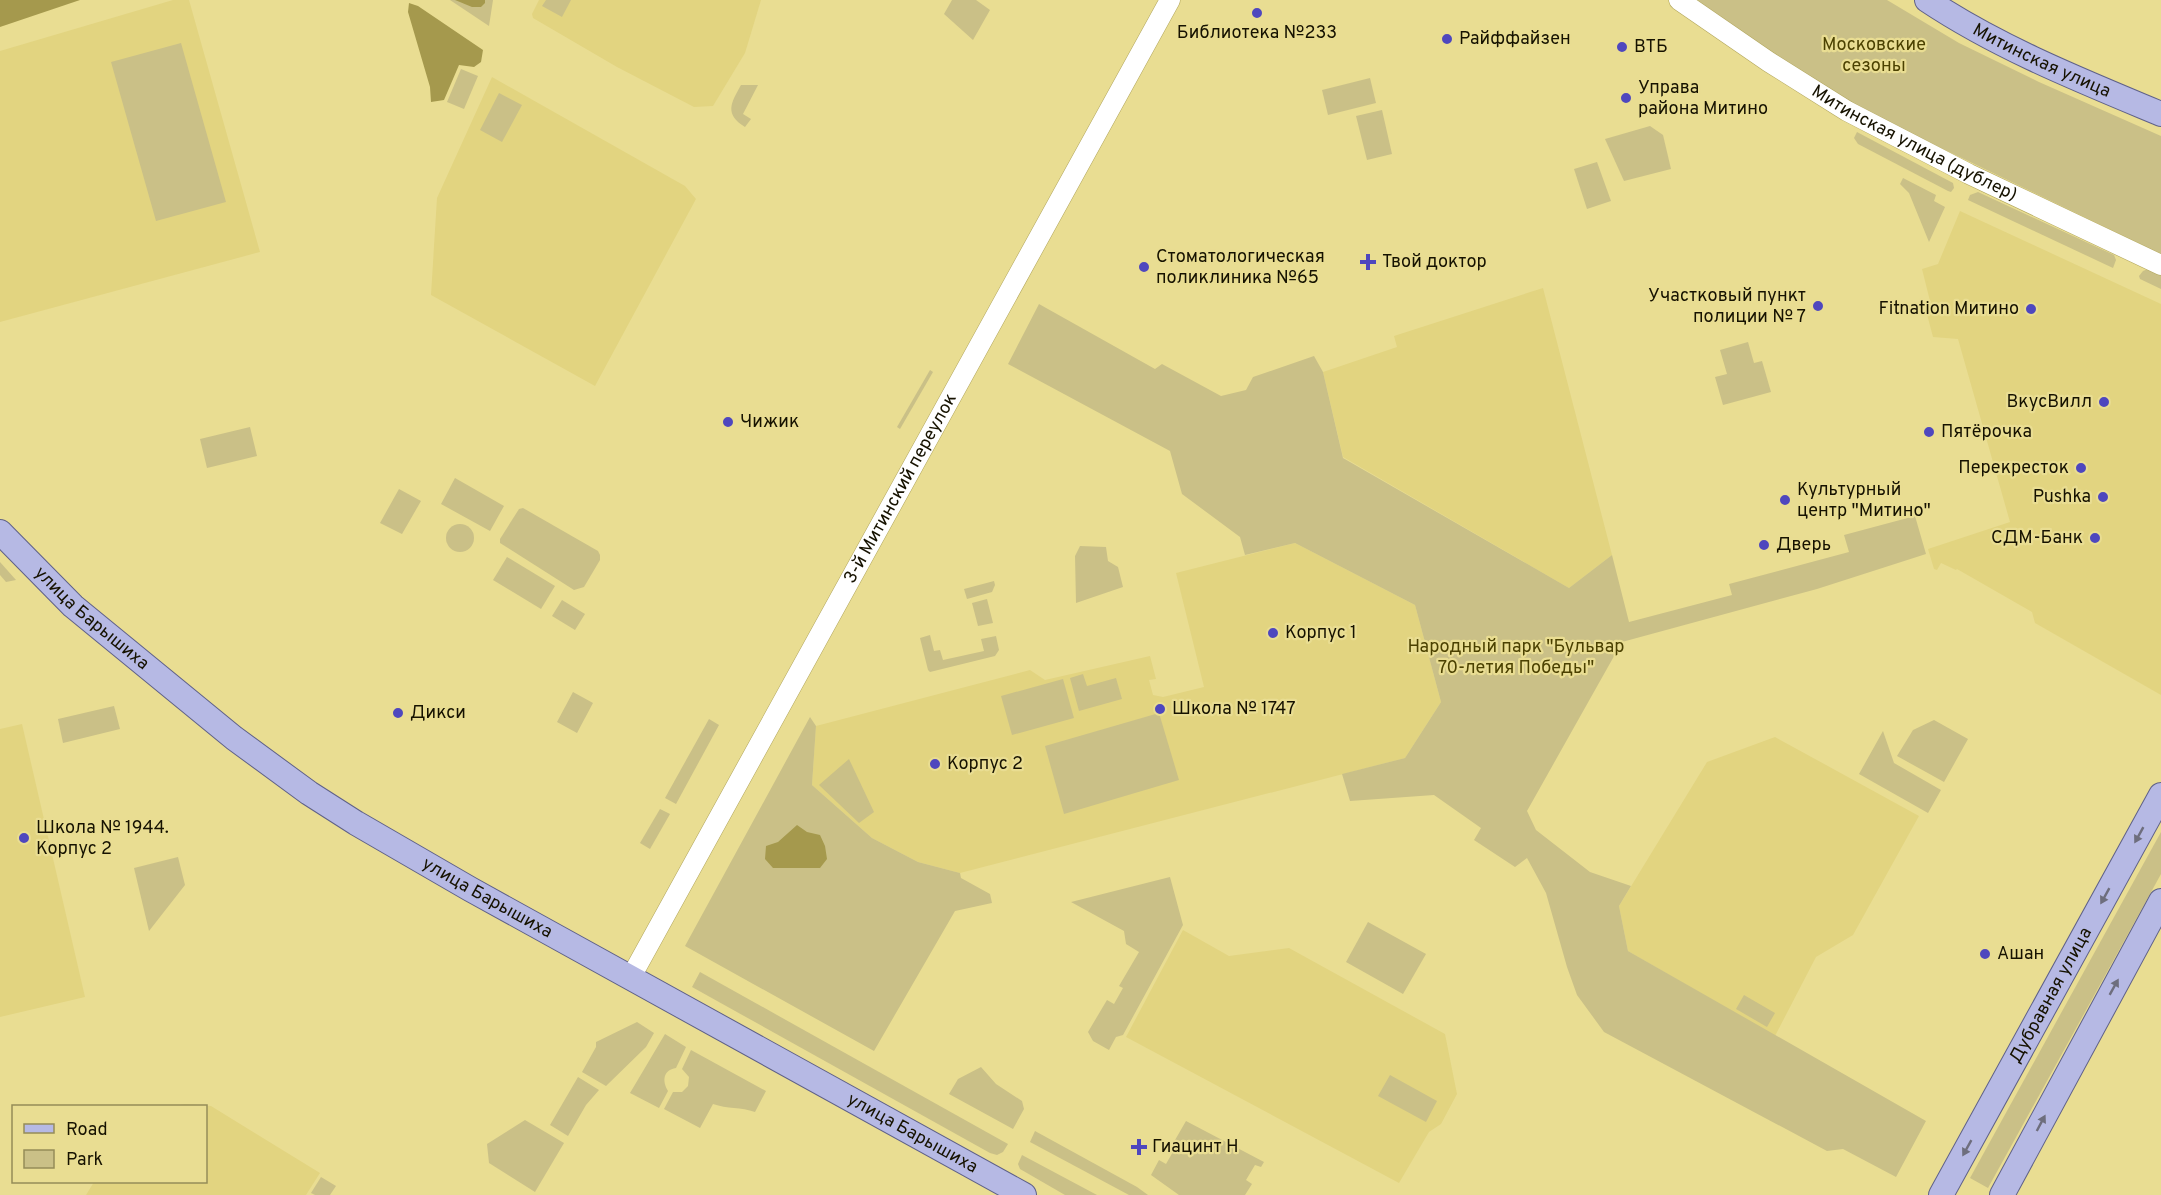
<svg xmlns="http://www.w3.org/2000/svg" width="2161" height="1195" font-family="Overpass,sans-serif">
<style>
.built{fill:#e2d480}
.green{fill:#cac087}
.forest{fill:#a5994d}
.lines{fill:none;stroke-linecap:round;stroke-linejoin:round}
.minor-casing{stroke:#b1a55b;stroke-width:21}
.major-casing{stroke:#5f6188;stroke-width:26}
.minor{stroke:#fff;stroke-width:20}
.major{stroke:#b6b9e4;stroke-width:24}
.oneway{fill:#6e6e7d}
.poi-dot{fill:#4e47be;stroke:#e9dd92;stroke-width:2}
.labels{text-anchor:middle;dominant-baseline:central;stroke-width:4.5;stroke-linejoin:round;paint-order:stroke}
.poi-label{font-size:18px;fill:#161200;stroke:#e9dd92;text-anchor:start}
.park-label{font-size:18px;fill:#4b4101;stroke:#e9dd92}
.street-label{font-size:18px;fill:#161200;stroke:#e9dd92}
</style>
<rect width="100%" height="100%" fill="#e9dd92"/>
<!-- built -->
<g class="built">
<polygon points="173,0 189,0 260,252 0,322 0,51"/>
<polygon points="539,0 761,0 745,53 713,106 694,107 617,67 533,18 532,14"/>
<polygon points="492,77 685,186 696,199 595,386 431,295 437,198"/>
<polygon points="1960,211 2161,304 2161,695 2035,623 2032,612 1957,569 1956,570 1941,563 1937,570 1934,569 1928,549 2010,522 1958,339 1933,337 1924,303 1930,301 1922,269 1938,264"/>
<polygon points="1543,288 1612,555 1569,588 1343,457 1323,372 1397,347 1394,336"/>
<polygon points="1295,543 1415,605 1441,702 1405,758 960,873 918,862 872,838 812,785 816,726 1030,670 1045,680 1150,656 1156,679 1149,680 1153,695 1163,697 1204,687 1176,573"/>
<polygon points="22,724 85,997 0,1017 0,729"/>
<polygon points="1775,737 1919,816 1853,935 1816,957 1775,1036 1628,951 1619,906 1707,762"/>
<polygon points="1183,930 1229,956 1289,948 1445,1034 1457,1094 1441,1124 1429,1132 1399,1183 1126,1037"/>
<polygon points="185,1104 211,1106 320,1173 306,1195 86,1195 94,1182 206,1182 206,1106 175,1106"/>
</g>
<!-- green -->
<g class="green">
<polygon points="450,0 493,0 489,26"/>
<polygon points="546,0 571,0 562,17 542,6"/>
<polygon points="952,0 976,0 990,10 973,40 944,14"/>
<polygon points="1695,0 1887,0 1959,43 2039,82 2161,136 2161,254 1854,106 1774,55"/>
<polygon points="181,43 226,202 156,221 111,62"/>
<polygon points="461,69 478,76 464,109 447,102"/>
<polygon points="1370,78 1376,103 1328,115 1322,90"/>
<path d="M741,85H758L743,114L751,119L745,127C724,114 731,103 741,85Z"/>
<polygon points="499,93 522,105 502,142 480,130"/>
<polygon points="1382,110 1392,154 1367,160 1356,116"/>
<polygon points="1650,126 1663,135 1671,169 1624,181 1605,139"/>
<polygon points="1857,132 1953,183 1954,188 1951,192 1948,191 1858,144 1854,138"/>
<polygon points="1597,162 1611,201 1587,209 1574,169"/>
<polygon points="1903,178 1936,195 1934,201 1945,207 1929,242 1909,193 1900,184"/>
<polygon points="1978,192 2114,255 2116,260 2113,268 1968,200 1970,195"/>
<polygon points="2148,269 2161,275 2161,289 2140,279 2139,276 2143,271"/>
<polygon points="1039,304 1155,369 1162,364 1221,396 1246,390 1253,377 1314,356 1323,372 1343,458 1569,588 1612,555 1629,622 1732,595 1729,584 1849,552 1844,535 1915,516 1926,554 1817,589 1622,642 1527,811 1536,830 1590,872 1631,886 1619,906 1628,951 1926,1121 1896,1177 1843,1149 1827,1151 1604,1032 1577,995 1567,967 1546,893 1527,858 1515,867 1474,840 1481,828 1434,795 1350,801 1342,774 1405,758 1441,702 1415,605 1295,543 1245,555 1240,537 1182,494 1170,451 1008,364"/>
<polygon points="1748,342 1754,363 1762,361 1771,392 1723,405 1715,377 1727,374 1720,350"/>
<polygon points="930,370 933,372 900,429 897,427"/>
<polygon points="250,427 257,456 207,468 200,439"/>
<polygon points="455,478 504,506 490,531 441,504"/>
<polygon points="399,489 421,501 402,534 380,523"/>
<polygon points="523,508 598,551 600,555 600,560 584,587 574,590 500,543 500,539 519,509"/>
<circle cx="460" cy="538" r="14"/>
<polygon points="1080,546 1106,547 1108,561 1118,567 1123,587 1076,603 1075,556"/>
<polygon points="507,557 555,586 541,609 493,580"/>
<polygon points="0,562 16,580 6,582 0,575"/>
<polygon points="994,581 995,585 992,592 967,599 964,589"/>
<polygon points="987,599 993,623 978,626 972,603"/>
<polygon points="562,600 585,614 575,630 552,616"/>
<polygon points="930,635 934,651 940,650 943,660 984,651 981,639 996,636 999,650 995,656 930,672 928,670 920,638"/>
<polygon points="1083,674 1087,686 1116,678 1122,699 1079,711 1070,678"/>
<polygon points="1063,679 1074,718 1012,735 1001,696"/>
<polygon points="573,692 593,703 577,733 557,722"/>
<polygon points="114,706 120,729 63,743 58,719"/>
<polygon points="1159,713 1179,780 1064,814 1045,746"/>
<polygon points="810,717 816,726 812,785 872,838 918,862 960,873 961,878 990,894 992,903 955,911 874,1051 685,946"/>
<polygon points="709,719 719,725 676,804 665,798"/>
<polygon points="1934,720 1968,739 1944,782 1897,756 1913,730"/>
<polygon points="1883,731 1894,763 1941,790 1928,813 1859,774"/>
<polygon points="849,759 874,812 859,823 819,785"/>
<polygon points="660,809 670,814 650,849 640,843"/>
<polygon points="2161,832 2161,874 1988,1188 1970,1178"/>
<polygon points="178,857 185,885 149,931 134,868"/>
<polygon points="1170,877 1183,925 1123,1035 1116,1037 1109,1050 1093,1041 1088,1032 1107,1000 1114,1004 1123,988 1119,986 1139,952 1126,944 1124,931 1071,902"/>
<polygon points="1368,922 1426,954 1403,994 1346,962"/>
<polygon points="700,972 1008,1144 1003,1152 997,1155 990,1153 692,987"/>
<polygon points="1744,995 1775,1013 1767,1027 1736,1009"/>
<polygon points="637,1022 654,1033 646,1047 606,1086 582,1072 596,1047 596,1042"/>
<path d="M665,1034L686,1047L676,1068C663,1070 662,1081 668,1091L659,1108L630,1093Z"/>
<path d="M691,1050L766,1091L755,1112C741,1107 727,1109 713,1104L700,1128L664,1109L673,1092H682L688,1086L689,1077L682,1069Z"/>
<polygon points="981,1067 996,1084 1022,1101 1024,1109 1013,1129 949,1094 958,1079"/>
<polygon points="1390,1075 1437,1101 1426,1122 1378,1096"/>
<polygon points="578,1077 599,1090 586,1105 568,1136 550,1125"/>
<polygon points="525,1120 564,1143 535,1192 489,1163 487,1144"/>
<polygon points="1186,1121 1264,1162 1261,1167 1255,1165 1246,1180 1252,1184 1245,1195 1179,1195 1151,1175 1159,1160 1166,1164 1174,1150 1171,1147"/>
<polygon points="1035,1131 1137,1187 1148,1195 1129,1195 1030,1142"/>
<polygon points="1022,1155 1097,1195 1065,1195 1020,1169 1018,1164"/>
<polygon points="321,1177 336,1186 330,1195 315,1195 311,1193"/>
</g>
<!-- forest -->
<g class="forest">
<polygon points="0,0 80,0 0,27"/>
<polygon points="455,0 485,0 485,3 481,7 472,7"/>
<polygon points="409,3 418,6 483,50 481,62 474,67 459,65 444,100 431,102 430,87 408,12"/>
<polygon points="797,825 807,832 820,835 825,846 827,859 820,868 773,868 765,859 766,846 778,842"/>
</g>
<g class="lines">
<!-- minor casing -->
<g class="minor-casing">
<g id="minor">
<path id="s1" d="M1679,0L1769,62L1847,111L1969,174L2161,265"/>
<path id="s2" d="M631,977L1170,0"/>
</g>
</g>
<!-- major casing -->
<g class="major-casing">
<g id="major">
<path id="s3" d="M1927,0C1999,48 2082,81 2161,114"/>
<path id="s4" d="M0,532L73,606L234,738L309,793L356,823L470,889L1024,1195"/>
<path id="s5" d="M1941,1195L2161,795"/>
<polyline points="2002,1195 2161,901"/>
</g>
</g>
<!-- minor -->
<use href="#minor" class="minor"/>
<!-- major -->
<use href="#major" class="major"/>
</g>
<!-- one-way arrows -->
<defs><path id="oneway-solid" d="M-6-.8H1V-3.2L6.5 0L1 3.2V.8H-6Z" transform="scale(1.5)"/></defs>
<g class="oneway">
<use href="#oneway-solid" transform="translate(2139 835) rotate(119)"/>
<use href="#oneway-solid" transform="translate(2105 896) rotate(119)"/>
<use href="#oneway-solid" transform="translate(2114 987) rotate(-61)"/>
<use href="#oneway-solid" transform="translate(2041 1123) rotate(-62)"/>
<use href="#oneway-solid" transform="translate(1967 1148) rotate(119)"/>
</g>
<!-- markers -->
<g class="poi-dot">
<circle cx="1257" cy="13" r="6"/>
<circle cx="1447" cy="39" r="6"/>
<circle cx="1622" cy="47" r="6"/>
<circle cx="1626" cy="98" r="6"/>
<path d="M1365 253h6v6h6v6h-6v6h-6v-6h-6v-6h6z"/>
<circle cx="1144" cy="267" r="6"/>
<circle cx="1818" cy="306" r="6"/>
<circle cx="2031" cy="309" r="6"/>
<circle cx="2104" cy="402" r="6"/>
<circle cx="728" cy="422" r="6"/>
<circle cx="1929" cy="432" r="6"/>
<circle cx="2081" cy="468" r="6"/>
<circle cx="2103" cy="497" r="6"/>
<circle cx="1785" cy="500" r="6"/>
<circle cx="2095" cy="538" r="6"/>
<circle cx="1764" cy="545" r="6"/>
<circle cx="1273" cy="633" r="6"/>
<circle cx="1160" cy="709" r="6"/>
<circle cx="398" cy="713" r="6"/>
<circle cx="935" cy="764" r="6"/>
<circle cx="24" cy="838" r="6"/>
<circle cx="1985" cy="954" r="6"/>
<path d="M1136 1138h6v6h6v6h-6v6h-6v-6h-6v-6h6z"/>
</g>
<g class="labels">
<!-- poi labels -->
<g class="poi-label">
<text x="1257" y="33" text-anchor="middle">Библиотека №233</text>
<text x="1459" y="39">Райффайзен</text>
<text x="1634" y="47">ВТБ</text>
<text x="1638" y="88">Управа<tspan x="1638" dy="21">района Митино</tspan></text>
<text x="1156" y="257">Стоматологическая<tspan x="1156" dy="21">поликлиника №65</tspan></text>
<text x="1382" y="262">Твой доктор</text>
<text x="1806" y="296" text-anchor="end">Участковый пункт<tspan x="1806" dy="21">полиции № 7</tspan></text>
<text x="2019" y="309" text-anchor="end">Fitnation Митино</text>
<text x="2092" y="402" text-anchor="end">ВкусВилл</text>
<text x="740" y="422">Чижик</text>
<text x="1941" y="432">Пятёрочка</text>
<text x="2069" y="468" text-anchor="end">Перекресток</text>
<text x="1797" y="490">Культурный<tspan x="1797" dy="21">центр "Митино"</tspan></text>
<text x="2091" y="497" text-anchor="end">Pushka</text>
<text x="2083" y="538" text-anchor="end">СДМ-Банк</text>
<text x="1776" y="545">Дверь</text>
<text x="1285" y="633">Корпус 1</text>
<text x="1172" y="709">Школа № 1747</text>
<text x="410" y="713">Дикси</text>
<text x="947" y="764">Корпус 2</text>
<text x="36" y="828">Школа № 1944.<tspan x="36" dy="21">Корпус 2</tspan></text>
<text x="1997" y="954">Ашан</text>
<text x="1152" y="1147">Гиацинт Н</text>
</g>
<!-- park labels -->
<g class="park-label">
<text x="1874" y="45">Московские<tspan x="1874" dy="21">сезоны</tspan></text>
<text x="1516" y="647">Народный парк "Бульвар<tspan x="1516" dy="21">70-летия Победы"</tspan></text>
</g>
<!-- street labels -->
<g class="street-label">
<text stroke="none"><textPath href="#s3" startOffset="130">Митинская улица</textPath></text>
<text stroke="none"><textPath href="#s1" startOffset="276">Митинская улица (дублер)</textPath></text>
<text stroke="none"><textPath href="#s2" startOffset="558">3-й Митинский переулок</textPath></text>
<text stroke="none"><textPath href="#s4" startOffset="126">улица Барышиха</textPath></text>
<text stroke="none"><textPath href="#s4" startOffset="612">улица Барышиха</textPath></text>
<text stroke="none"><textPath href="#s5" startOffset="228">Дубравная улица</textPath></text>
<text stroke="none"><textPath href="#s4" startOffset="1098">улица Барышиха</textPath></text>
</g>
</g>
<!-- legend -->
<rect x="12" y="1105" width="195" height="78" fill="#e9dd92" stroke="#958c58" stroke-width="1.5"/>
<rect x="24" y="1124" width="30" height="9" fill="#b6b9e4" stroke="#958c58" stroke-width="1.5"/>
<text x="66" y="1135" font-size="18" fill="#161200">Road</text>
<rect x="24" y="1150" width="30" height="18" fill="#cac087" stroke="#958c58" stroke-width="1.5"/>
<text x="66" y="1165" font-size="18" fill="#161200">Park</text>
</svg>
